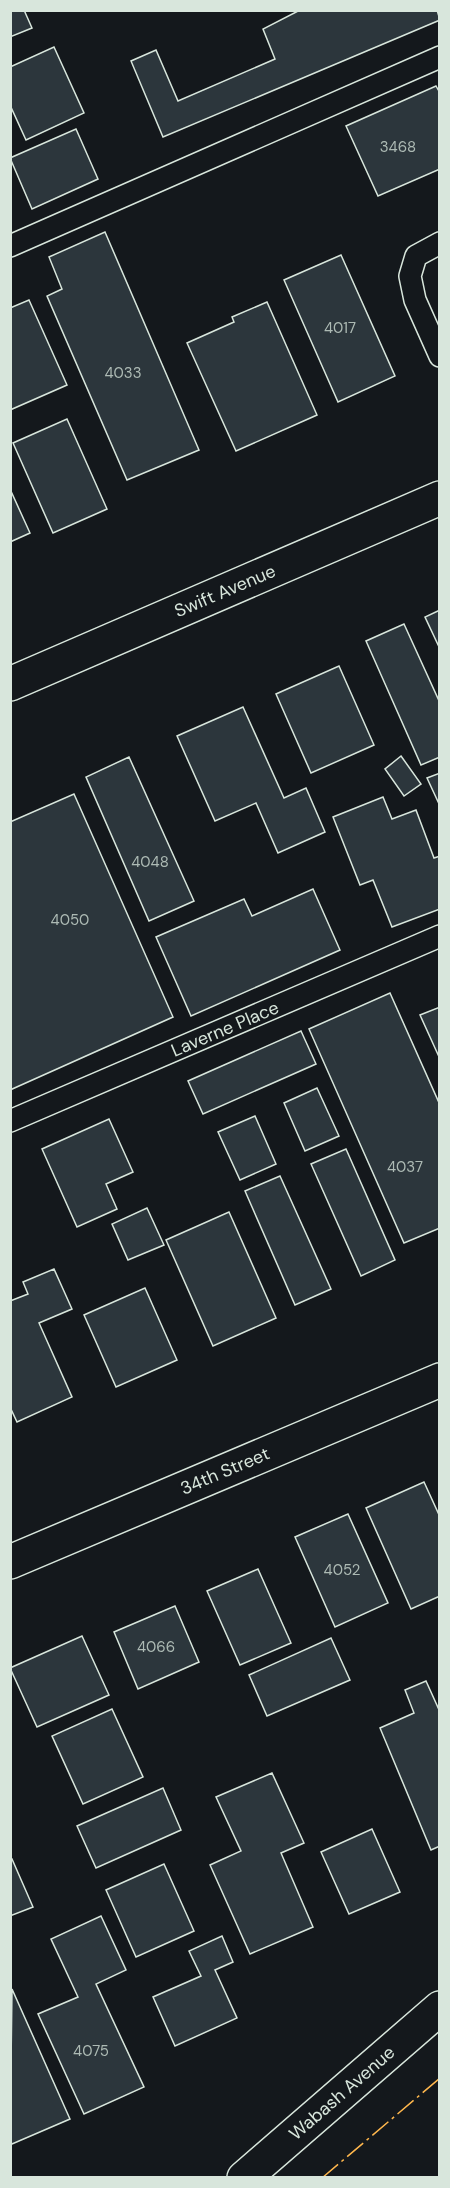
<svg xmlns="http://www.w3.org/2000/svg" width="450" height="2188" font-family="'DM Sans',sans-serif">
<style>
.building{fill:#2c363c;stroke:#d8e6dc;stroke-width:1.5}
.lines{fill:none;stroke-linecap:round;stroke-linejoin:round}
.service-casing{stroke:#d8e6dc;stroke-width:24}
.minor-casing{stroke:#d8e6dc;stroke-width:36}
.service{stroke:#14181c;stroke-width:21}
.minor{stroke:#14181c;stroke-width:33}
.power{stroke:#ffb74d;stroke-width:1.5;stroke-dasharray:21 4.5 3 4.5;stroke-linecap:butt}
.labels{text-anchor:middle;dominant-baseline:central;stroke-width:4.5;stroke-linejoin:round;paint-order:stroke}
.number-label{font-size:15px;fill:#adbab4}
.street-label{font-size:18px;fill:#d8e6dc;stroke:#14181c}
</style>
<rect width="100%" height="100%" fill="#14181c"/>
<!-- building -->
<g class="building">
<polygon points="10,10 24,10 32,28 10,37"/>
<polygon points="300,10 437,10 440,20 163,137 131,61 156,50 178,101 275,59 263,29"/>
<polygon points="54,47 84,113 26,140 10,105 10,67"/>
<polygon points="436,86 440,93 440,169 378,196 346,126"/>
<polygon points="76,129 98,179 32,209 10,158"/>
<polygon points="105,232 199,450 127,480 47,296 62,289 49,257"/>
<polygon points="341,255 395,376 338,402 284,280"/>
<polygon points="29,300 67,385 10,410 10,308"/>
<polygon points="267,302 317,415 236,451 187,343 234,322 232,317"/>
<polygon points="67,419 107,509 53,533 13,443"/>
<polygon points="10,489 30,533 10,542"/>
<polygon points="440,610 440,649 425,617"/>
<polygon points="404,624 440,703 440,757 421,765 366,641"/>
<polygon points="339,666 374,745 311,773 276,694"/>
<polygon points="243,707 284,798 306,788 325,832 278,853 256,803 215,821 177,736"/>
<polygon points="401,756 421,784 404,796 385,769"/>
<polygon points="129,757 194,901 149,921 86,777"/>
<polygon points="440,773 440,806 427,778"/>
<polygon points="74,794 173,1017 10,1090 10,822"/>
<polygon points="383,797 392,819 416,810 434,858 440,856 440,909 392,927 373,880 360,885 333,817"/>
<polygon points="313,889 340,950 191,1016 156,937 244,899 252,916"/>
<polygon points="390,993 440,1105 440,1228 404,1243 309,1029"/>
<polygon points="440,1007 440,1059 420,1015"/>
<polygon points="301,1031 316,1064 203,1114 188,1081"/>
<polygon points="317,1088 339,1136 305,1151 284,1103"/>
<polygon points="255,1116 276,1164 240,1180 218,1132"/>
<polygon points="109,1119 133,1172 106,1184 117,1209 77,1227 42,1149"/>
<polygon points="346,1149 395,1260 361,1276 311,1164"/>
<polygon points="280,1176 331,1289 295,1305 245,1191"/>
<polygon points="147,1208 164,1245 128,1260 112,1224"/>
<polygon points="229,1212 276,1318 213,1346 166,1240"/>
<polygon points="54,1269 72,1309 39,1323 72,1397 17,1422 10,1407 10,1301 28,1294 23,1282"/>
<polygon points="145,1288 177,1360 116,1387 84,1315"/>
<polygon points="424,1482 440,1517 440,1596 411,1609 366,1508"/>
<polygon points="348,1514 388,1603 335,1627 295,1537"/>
<polygon points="258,1569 291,1643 240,1665 207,1591"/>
<polygon points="175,1606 199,1662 138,1689 114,1632"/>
<polygon points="82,1636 109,1695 37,1727 10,1668"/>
<polygon points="331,1638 350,1680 267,1716 249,1675"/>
<polygon points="426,1681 440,1712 440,1846 431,1850 380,1728 414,1713 405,1690"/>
<polygon points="112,1709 143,1777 83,1804 52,1736"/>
<polygon points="272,1773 304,1843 281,1853 313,1927 250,1954 210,1865 241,1851 216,1797"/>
<polygon points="163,1788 181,1830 96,1868 77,1826"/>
<polygon points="372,1829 400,1892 349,1914 321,1852"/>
<polygon points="12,1859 33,1907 10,1916 10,1860"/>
<polygon points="164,1864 194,1931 136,1957 106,1890"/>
<polygon points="101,1916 126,1970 96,1984 144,2087 84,2114 38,2014 78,1997 51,1939"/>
<polygon points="222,1936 233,1962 215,1970 237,2018 175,2046 153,1997 201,1976 189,1951"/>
<polygon points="12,1989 70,2119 12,2144 10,2140"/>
</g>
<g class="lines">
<!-- service casing -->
<g class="service-casing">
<g id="service">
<polyline points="440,243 416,256 410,276 415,300 440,356"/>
<polyline points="10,246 440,57"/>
<polyline points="10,1121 440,936"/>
</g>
</g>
<!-- minor casing -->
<g class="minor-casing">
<g id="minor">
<polyline points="10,684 440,498"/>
<polyline points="10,1562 440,1380"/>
<polyline points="244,2178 440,2008"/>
</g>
</g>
<!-- service -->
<use href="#service" class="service"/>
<!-- minor -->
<use href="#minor" class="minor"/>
<!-- power -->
<polyline class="power" points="322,2178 440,2078"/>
</g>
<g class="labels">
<!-- number labels -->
<g class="number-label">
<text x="398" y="147">3468</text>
<text x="340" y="328">4017</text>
<text x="123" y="373">4033</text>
<text x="150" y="862">4048</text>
<text x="70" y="920">4050</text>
<text x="405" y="1167">4037</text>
<text x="342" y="1570">4052</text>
<text x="156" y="1647">4066</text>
<text x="91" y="2051">4075</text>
</g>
<!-- street labels -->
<g class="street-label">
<text transform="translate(225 591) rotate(-23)">Swift Avenue</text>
<text transform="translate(225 1029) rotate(-23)">Laverne Place</text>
<text transform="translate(225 1471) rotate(-23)">34th Street</text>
<text transform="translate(342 2093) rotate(-41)">Wabash Avenue</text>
</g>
</g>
<!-- border -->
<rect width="450" height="2188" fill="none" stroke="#d8e6dc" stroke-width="24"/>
</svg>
